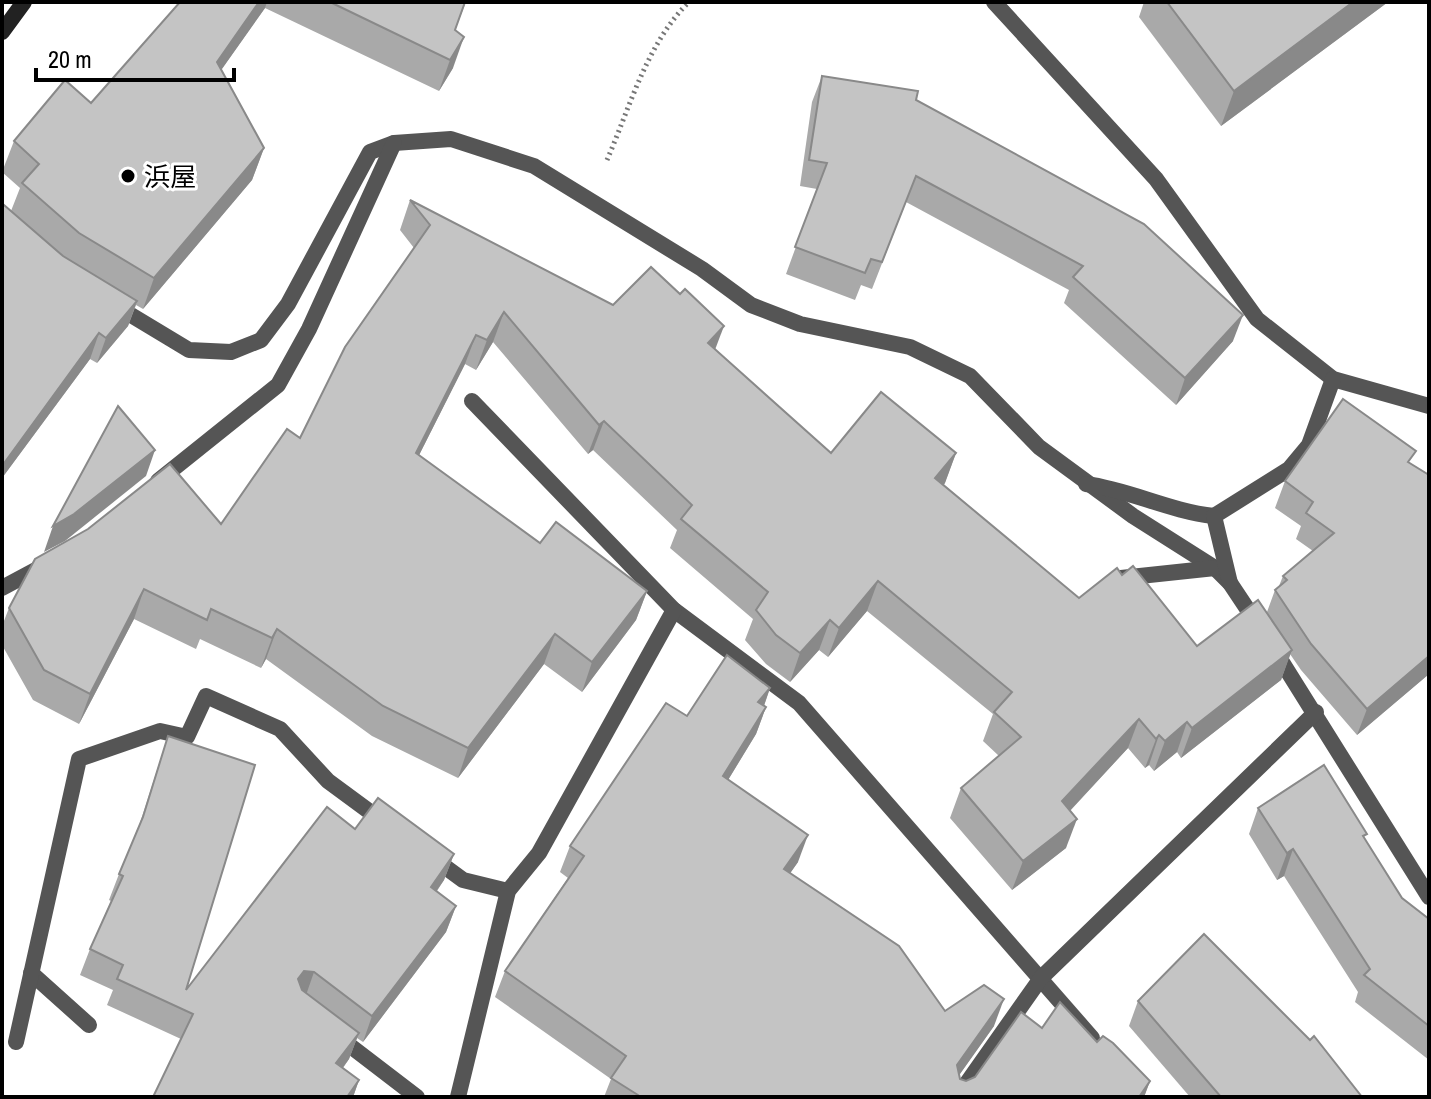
<svg xmlns="http://www.w3.org/2000/svg" width="1431" height="1099" font-family="'Archivo Narrow','Noto Sans JP',sans-serif">
<style>
.lines{fill:none;stroke-linecap:round;stroke-linejoin:round}
.path{stroke:#777;stroke-width:5;stroke-dasharray:2 4;stroke-linecap:butt}
.lane{stroke:#555;stroke-width:16}
.street{stroke:#555;stroke-width:16}
.secondary{stroke:#222;stroke-width:16}
.wall{fill:#a9a9a9}
.shaded-wall{fill:#898989}
.building{fill:#c4c4c4;stroke:#898989;stroke-width:2}
.poi-dot{fill:#000;stroke:#fff;stroke-width:3}
.labels{text-anchor:middle;dominant-baseline:central;stroke-width:6;stroke-linejoin:round;paint-order:stroke}
.poi-label{font-size:26px;fill:#000;stroke:#fff;text-anchor:start}
</style>
<rect width="100%" height="100%" fill="#fff"/>
<g class="lines">
<!-- path -->
<path class="path" d="M607,160C630,107 647,43 689,2"/>
<!-- lane -->
<g class="lane">
<polyline points="116,306 189,350 231,352 261,340 288,304 370,152 394,143 451,139 534,166 702,269 751,305 800,324 910,347 970,376 1039,447 1133,516 1215,568 1230,583 1258,625"/>
<polyline points="158,481 278,385 309,329 394,143"/>
<polyline points="1121,578 1215,568"/>
<polyline points="2,588 43,566"/>
<polyline points="1275,651 1429,897"/>
<polyline points="433,858 463,880 508,891"/>
<polyline points="31,973 89,1025"/>
<polyline points="336,1035 417,1097"/>
<polyline points="16,1042 79,759 160,731 187,737 206,696 280,729 328,781 385,823"/>
</g>
<!-- street -->
<g class="street">
<polyline points="994,2 1156,179 1257,319 1333,379 1429,406"/>
<polyline points="472,401 674,610 799,703 1092,1038"/>
<path d="M1086,484C1130,490 1169,511 1214,516"/>
<polyline points="1230,583 1214,516 1289,469 1309,445 1333,379"/>
<polyline points="458,1097 508,891 539,853 674,610"/>
<polyline points="957,1097 1041,978 1316,712"/>
</g>
<!-- secondary -->
<polyline class="secondary" points="2,32 24,2"/>
</g>
<!-- wall -->
<g class="wall">
<polygon points="180,2 466,2 455,30 453,68 439,91 265,8 221,70 264,148 252,180 143,309 136,305 128,326 97,363 90,359 2,478 2,208 11,211 20,188 2,172 14,141 91,103"/>
<polygon points="1144,2 1388,2 1221,126 1139,17"/>
<polygon points="822,76 916,100 1233,341 1176,405 1064,303 1069,290 906,202 872,289 861,285 855,300 786,274 817,189 800,186 812,102"/>
<polygon points="410,200 613,305 716,350 831,453 956,453 944,485 1079,598 1122,575 1197,646 1267,612 1275,590 1279,586 1283,576 1313,551 1296,539 1301,526 1275,508 1285,481 1411,464 1429,674 1357,735 1301,670 1290,654 1281,680 1181,758 1177,752 1154,771 1149,765 1145,768 1128,748 1070,811 1066,848 1012,890 950,818 961,788 999,756 983,741 993,714 867,611 828,657 819,650 790,682 766,664 745,640 753,619 670,548 677,530 593,450 588,454 493,342 476,370 465,364 419,455 540,543 647,591 636,620 582,692 544,664 458,778 372,736 266,659 261,668 200,639 196,649 134,619 79,724 33,700 2,645 2,626 9,608 221,524 300,438 414,248 400,230"/>
<polygon points="770,688 764,706 766,707 756,734 728,780 798,862 790,873 945,1011 994,1026 959,1075 960,1079 966,1081 975,1077 1042,1028 1097,1042 1150,1081 1144,1097 604,1097 611,1079 495,997 505,971 568,878 560,872 570,846 687,716"/>
<polygon points="168,736 186,990 355,829 454,854 444,880 437,891 456,906 446,932 363,1042 357,1038 349,1059 343,1068 359,1080 353,1097 153,1097 181,1039 107,1005 113,990 80,975 90,949 111,901 109,900 119,874 138,829"/>
<polygon points="1258,808 1365,840 1402,898 1429,919 1429,1060 1355,1002 1358,992 1284,876 1277,880 1249,834"/>
<polygon points="1138,1001 1362,1097 1190,1097 1129,1026"/>
</g>
<!-- shaded-wall -->
<g class="shaded-wall">
<polygon points="259,2 267,2 265,8 205,93 217,62"/>
<polygon points="1353,2 1388,2 1221,126 1234,91"/>
<polygon points="464,37 453,68 439,91 450,60"/>
<polygon points="264,148 252,180 143,309 154,278"/>
<polygon points="137,301 128,326 97,363 106,338"/>
<polygon points="504,312 493,342 476,370 487,340"/>
<polygon points="1243,315 1233,341 1176,405 1185,378"/>
<polygon points="724,326 713,355 708,343"/>
<polygon points="99,333 90,359 2,478 2,466"/>
<polygon points="476,335 465,364 405,483 416,453"/>
<polygon points="604,421 593,450 588,454 599,425"/>
<polygon points="155,450 146,476 65,541 44,552 53,526"/>
<polygon points="956,453 945,483 925,508 935,478"/>
<polygon points="878,581 867,611 828,657 839,628"/>
<polygon points="144,589 134,619 79,724 90,694"/>
<polygon points="647,591 636,620 582,692 592,662"/>
<polygon points="830,620 819,650 790,682 800,653"/>
<polygon points="277,629 266,659 261,668 272,638"/>
<polygon points="555,634 544,664 458,778 468,748"/>
<polygon points="1292,650 1281,680 1181,758 1192,728"/>
<polygon points="1429,656 1429,674 1357,735 1367,709"/>
<polygon points="770,688 761,714 758,702"/>
<polygon points="766,707 756,734 714,803 723,776"/>
<polygon points="1139,719 1128,748 1051,831 1062,801"/>
<polygon points="1187,722 1177,752 1154,771 1165,741"/>
<polygon points="1159,735 1149,765 1145,768 1156,739"/>
<polygon points="1077,819 1066,848 1012,890 1023,861"/>
<polygon points="808,835 798,862 775,895 784,869"/>
<polygon points="1293,849 1284,876 1277,880 1287,853"/>
<polygon points="454,854 444,880 421,913 431,887"/>
<polygon points="456,906 446,932 363,1042 372,1016"/>
<polygon points="304,971 314,972 305,998 298,979"/>
<polygon points="1004,999 994,1026 948,1091 957,1065"/>
<polygon points="359,1033 349,1059 327,1089 336,1063"/>
<polygon points="359,1080 353,1097 347,1097"/>
<polygon points="1150,1081 1144,1097 1139,1097"/>
</g>
<!-- building -->
<g class="building">
<polygon points="180,2 259,2 217,62 264,148 154,278 79,233 22,183 39,164 14,141 65,80 91,103"/>
<polygon points="330,2 465,2 455,30 464,37 450,60"/>
<polygon points="1167,2 1353,2 1234,91"/>
<polygon points="822,76 918,91 916,100 1144,224 1243,315 1185,378 1073,277 1083,266 916,176 882,262 871,259 865,273 795,247 827,163 809,160"/>
<polygon points="410,200 613,305 651,267 680,294 685,289 724,326 708,343 831,453 881,392 956,453 935,478 1079,598 1117,568 1122,575 1133,566 1197,646 1258,600 1292,650 1192,728 1187,722 1165,741 1159,735 1156,739 1139,719 1062,801 1077,819 1023,861 961,788 1021,737 994,712 1012,692 878,581 839,628 830,620 800,653 776,635 756,610 768,592 681,519 692,505 604,421 599,425 504,312 487,340 476,335 416,453 540,543 556,522 647,591 592,662 555,634 468,748 383,706 277,629 272,638 211,609 207,620 144,589 90,694 44,670 9,608 35,559 88,529 170,464 221,524 287,429 300,438 345,347 430,225"/>
<polygon points="4,205 63,256 137,301 106,338 99,333 2,466 2,208"/>
<polygon points="1343,399 1416,451 1408,462 1429,475 1429,656 1367,709 1311,644 1275,590 1287,580 1283,576 1334,533 1306,513 1313,502 1285,481"/>
<polygon points="118,406 155,450 74,514 53,526"/>
<polygon points="727,655 770,688 758,702 766,707 723,776 808,835 784,869 899,946 945,1011 984,985 1004,999 957,1065 960,1079 966,1081 975,1077 1021,1012 1042,1028 1060,1002 1097,1042 1103,1036 1113,1043 1150,1081 1139,1097 637,1097 638,1095 611,1078 626,1056 505,971 584,856 570,846 666,703 687,716"/>
<polygon points="168,736 255,765 186,990 327,807 355,829 378,798 454,854 431,887 456,906 372,1016 314,972 304,971 298,979 302,990 359,1033 336,1063 359,1080 347,1097 153,1097 193,1014 117,979 123,965 90,949 123,876 119,874 143,817"/>
<polygon points="1324,765 1367,834 1363,836 1402,898 1429,919 1429,1026 1364,975 1370,969 1293,849 1287,853 1258,808"/>
<polygon points="1204,934 1310,1040 1314,1036 1362,1097 1221,1097 1138,1001"/>
</g>
<!-- markers -->
<circle class="poi-dot" cx="128" cy="176" r="8"/>
<g class="labels">
<!-- poi labels -->
<g class="poi-label">
<text x="144" y="176">浜屋</text>
</g>
</g>
<!-- border -->
<rect width="1431" height="1099" fill="none" stroke="#000000" stroke-width="8"/>
<!-- scale -->
<path d="M36 68v12h198v-12" fill="none" stroke="#000000" stroke-width="4"/>
<text x="48" y="68" font-size="24" fill="#000000" stroke="#ffffff" stroke-width="6" paint-order="stroke">20 m</text>
</svg>
